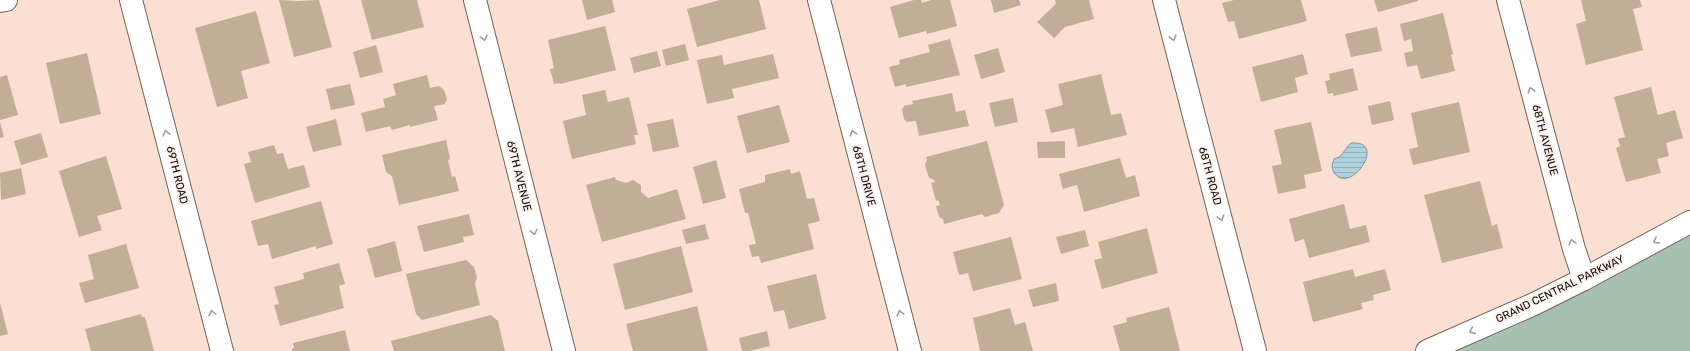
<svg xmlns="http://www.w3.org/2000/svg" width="1690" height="351" font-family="Rubik,sans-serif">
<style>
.park{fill:#a6c1b1}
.water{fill:url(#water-rules);stroke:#81989e}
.building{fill:#c2ad96}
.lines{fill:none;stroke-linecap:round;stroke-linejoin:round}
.minor-casing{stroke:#786155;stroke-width:24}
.tertiary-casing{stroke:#786155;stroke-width:24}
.minor{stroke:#fff;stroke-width:22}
.tertiary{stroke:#fff;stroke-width:22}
.oneway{stroke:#a39f9d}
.labels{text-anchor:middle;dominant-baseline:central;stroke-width:3.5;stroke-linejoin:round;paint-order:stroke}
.street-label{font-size:11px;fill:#180f0a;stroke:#fbf0eb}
</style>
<defs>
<pattern id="water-rules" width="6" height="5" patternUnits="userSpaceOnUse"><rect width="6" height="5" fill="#aed2dd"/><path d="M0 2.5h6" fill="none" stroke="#95b3bc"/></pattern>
</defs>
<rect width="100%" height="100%" fill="#fadfd2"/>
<!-- park -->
<polygon class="park" points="1690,222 1690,351 1427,351"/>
<!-- water -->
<path class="water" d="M1351,143C1388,140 1352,194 1335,174C1331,169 1332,164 1334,159C1344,157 1344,148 1351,143Z"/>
<!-- building -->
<g class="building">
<polygon points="279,0 298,1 319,0 332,47 294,57"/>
<polygon points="361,0 417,0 424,27 372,40"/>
<polygon points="582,0 612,0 615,12 587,20"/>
<polygon points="720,0 759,0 766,29 697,47 687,9"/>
<polygon points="914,0 921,0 922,3 931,0 950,0 957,26 927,34 926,31 899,38 890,7"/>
<polygon points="991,0 1019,0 1021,5 994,13"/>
<polygon points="1055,0 1089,0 1094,19 1065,27 1054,38 1037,22 1056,4"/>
<polygon points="1234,0 1301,0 1307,21 1239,39 1234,21 1228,22 1222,3"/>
<polygon points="1374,0 1418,0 1418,1 1378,12"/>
<polygon points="1581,0 1640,0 1642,7 1633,9 1643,50 1586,65 1576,24 1586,21"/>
<polygon points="256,11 270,63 241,71 248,98 217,107 195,28"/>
<polygon points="1443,13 1453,54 1451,55 1455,71 1421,79 1417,65 1407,67 1404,53 1413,51 1411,39 1404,41 1400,24"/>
<polygon points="605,26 616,70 560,84 559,83 554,84 550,69 554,68 548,40"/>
<polygon points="1377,27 1382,51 1351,57 1345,34"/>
<polygon points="950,39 960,75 906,87 906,84 895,87 889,67 900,64 899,60 930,52 928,45"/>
<polygon points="685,44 689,60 666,66 662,50"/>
<polygon points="376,45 383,72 360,78 353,52"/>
<polygon points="998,48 1005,72 981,79 974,55"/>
<polygon points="657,51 661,66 634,73 630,58"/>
<polygon points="87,53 101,114 60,124 46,63"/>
<polygon points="773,54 779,78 732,89 734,98 707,104 697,60 722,55 724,65"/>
<polygon points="1303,54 1308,74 1295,78 1298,92 1261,102 1252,67"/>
<polygon points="1353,68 1358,90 1334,96 1333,93 1328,94 1325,81 1330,80 1329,74"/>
<polygon points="1101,74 1111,115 1121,113 1127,135 1078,147 1074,128 1051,133 1045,110 1063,105 1058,84"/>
<polygon points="7,75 18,115 0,120 0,77"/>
<polygon points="427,75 430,88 439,86 444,90 447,99 445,104 434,106 438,120 410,127 410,125 392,130 390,126 366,132 361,113 385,107 383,99 396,95 393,84"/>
<polygon points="350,84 355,105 331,110 326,89"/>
<polygon points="1651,87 1658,115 1675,110 1683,138 1666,143 1669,156 1657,159 1661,173 1626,182 1616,148 1620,146 1618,139 1625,137 1614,97"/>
<polygon points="605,90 608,102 629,97 638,135 634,135 636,144 572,159 563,121 586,115 582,95"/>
<polygon points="952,93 956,112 965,110 969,126 919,136 916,121 907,122 904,119 902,110 904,106 913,104 912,101"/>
<polygon points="1013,98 1018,122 995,127 989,103"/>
<polygon points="1390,101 1394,120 1372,125 1368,106"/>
<polygon points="1459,102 1470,152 1413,165 1409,149 1418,147 1411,113"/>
<polygon points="779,105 790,142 747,153 737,116"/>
<polygon points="336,119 342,145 313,152 306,127"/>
<polygon points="673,119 679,147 653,152 647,124"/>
<polygon points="0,122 4,137 0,138"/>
<polygon points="1311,122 1322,171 1304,175 1306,188 1278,194 1272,166 1282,164 1274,130"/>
<polygon points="41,133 48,157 21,165 14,141"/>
<polygon points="446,140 450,159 448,160 452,177 455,176 459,191 399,205 392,176 386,172 382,155"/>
<polygon points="987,141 1004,205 999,213 985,217 982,214 944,224 943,219 939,217 936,206 940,205 938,200 936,201 931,183 935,182 934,180 929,178 925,165 927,160 926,157"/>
<polygon points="1065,141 1065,158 1038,158 1037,142"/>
<polygon points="274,145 277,154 283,153 288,169 304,165 310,187 255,203 244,164 251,162 248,152"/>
<polygon points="106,156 122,209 97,216 102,230 79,237 59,171"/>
<polygon points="1120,158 1126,178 1135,175 1140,196 1084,212 1077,185 1063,189 1059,174"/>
<polygon points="716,160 726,198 703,204 693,167"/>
<polygon points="21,168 26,194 1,200 0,173"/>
<polygon points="790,169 791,174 800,171 807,199 814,198 820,221 808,224 814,249 761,263 759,256 752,257 749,245 756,244 748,213 745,213 739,189 765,182 765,175"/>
<polygon points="615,177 616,180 626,183 633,180 641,185 641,192 648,198 677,189 686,219 602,242 586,185"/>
<polygon points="1480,181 1492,226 1497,224 1503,248 1442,263 1424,195"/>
<polygon points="321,201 333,244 316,249 316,246 272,259 268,244 258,246 251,221"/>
<polygon points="1344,204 1350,229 1366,225 1370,242 1309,258 1304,239 1295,242 1289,219"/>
<polygon points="469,214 474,235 463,237 464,242 424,252 417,226"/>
<polygon points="705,224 709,239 686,244 682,230"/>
<polygon points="1147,228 1158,273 1102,289 1094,260 1102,258 1098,242"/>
<polygon points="1085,230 1089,246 1061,254 1056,237"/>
<polygon points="1011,237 1022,279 973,291 968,273 959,275 953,252"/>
<polygon points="395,241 402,271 375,278 367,249"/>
<polygon points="126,244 139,288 85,303 79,283 94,279 88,255"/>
<polygon points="681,246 693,292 625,310 613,264"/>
<polygon points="466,260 474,267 477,277 475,284 480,305 422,320 416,314 406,274"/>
<polygon points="339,263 345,284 339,286 344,308 280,326 274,305 279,304 274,287 304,279 303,273"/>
<polygon points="1353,269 1355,277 1385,269 1391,290 1373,295 1374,300 1361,303 1363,309 1313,322 1303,282"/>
<polygon points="816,274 826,319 789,329 784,310 774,312 767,286"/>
<polygon points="1056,283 1059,301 1033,307 1028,290"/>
<polygon points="0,303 8,334 0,336"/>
<polygon points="697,306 708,351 633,351 626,324"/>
<polygon points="1169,307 1180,351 1120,351 1113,326 1127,322 1126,318"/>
<polygon points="1010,308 1015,325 1025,322 1033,351 980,351 973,318"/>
<polygon points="141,314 142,317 145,317 154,351 91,351 85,329"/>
<polygon points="491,315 498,321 505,351 394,351 391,341"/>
<polygon points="345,330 350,351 292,351 292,349 294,348 293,343"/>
<polygon points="767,331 770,346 750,351 742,351 739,338"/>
</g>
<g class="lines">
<!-- minor casing -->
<g class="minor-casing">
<g id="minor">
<polyline points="475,0 564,351"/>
<polyline points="819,0 910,351"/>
<polyline points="1164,0 1255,351"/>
<polyline points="1508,0 1574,249 1584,279"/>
<polyline points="0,1 6,0"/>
</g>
</g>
<!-- tertiary casing -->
<g class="tertiary-casing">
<g id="tertiary">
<polyline points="131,0 222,351"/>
<polyline points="1427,351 1534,304 1584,279 1690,222"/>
</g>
</g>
<!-- minor -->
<use href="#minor" class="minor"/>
<!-- tertiary -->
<use href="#tertiary" class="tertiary"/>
</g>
<!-- one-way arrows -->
<defs><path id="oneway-chevron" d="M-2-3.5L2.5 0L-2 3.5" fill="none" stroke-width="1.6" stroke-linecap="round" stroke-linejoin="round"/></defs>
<g class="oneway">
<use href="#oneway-chevron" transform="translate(484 38) rotate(76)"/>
<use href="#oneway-chevron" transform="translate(1173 38) rotate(75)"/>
<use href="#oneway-chevron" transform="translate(1531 90) rotate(-105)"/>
<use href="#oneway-chevron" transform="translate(166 133) rotate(-104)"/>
<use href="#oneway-chevron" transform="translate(853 133) rotate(-105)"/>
<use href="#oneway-chevron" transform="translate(1221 218) rotate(75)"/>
<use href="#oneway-chevron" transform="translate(534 232) rotate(76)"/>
<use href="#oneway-chevron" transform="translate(1656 241) rotate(152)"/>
<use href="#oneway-chevron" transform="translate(1572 242) rotate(-105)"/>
<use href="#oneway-chevron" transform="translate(212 313) rotate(-104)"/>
<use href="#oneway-chevron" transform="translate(900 313) rotate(-105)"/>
<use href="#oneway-chevron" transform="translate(1472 331) rotate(156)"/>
</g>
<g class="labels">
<!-- street labels -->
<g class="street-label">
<text transform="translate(1545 140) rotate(75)">68TH AVENUE</text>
<text transform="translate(177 175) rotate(76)">69TH ROAD</text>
<text transform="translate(519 176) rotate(76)">69TH AVENUE</text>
<text transform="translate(864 176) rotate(75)">68TH DRIVE</text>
<text transform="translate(1210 176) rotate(75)">68TH ROAD</text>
<text transform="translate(1560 289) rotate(-26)">GRAND CENTRAL PARKWAY</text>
</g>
</g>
</svg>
